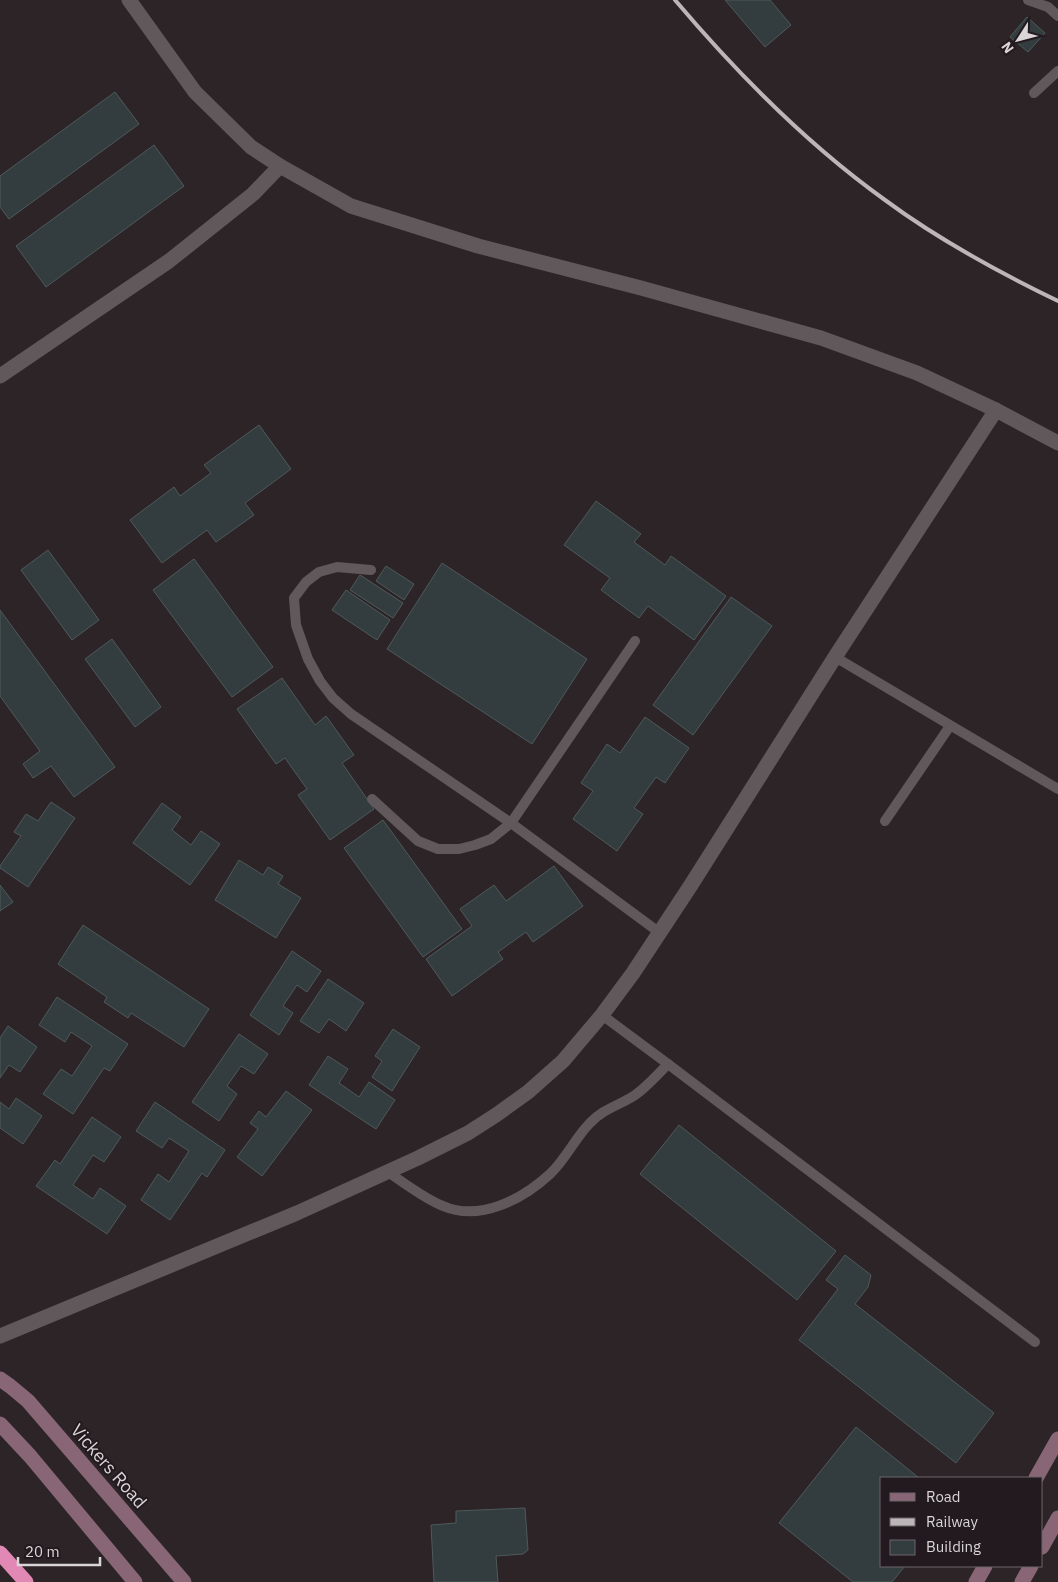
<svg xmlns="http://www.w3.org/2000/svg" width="1058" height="1582" font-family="'IBM Plex Sans',sans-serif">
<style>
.building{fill:#333c3e;stroke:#4f5a5b}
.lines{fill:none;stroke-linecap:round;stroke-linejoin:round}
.lane{stroke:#61585c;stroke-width:10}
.street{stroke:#61585c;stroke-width:15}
.secondary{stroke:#886676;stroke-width:15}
.highway{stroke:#e288b4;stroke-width:15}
.rail{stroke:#bcb6b8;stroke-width:4}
.labels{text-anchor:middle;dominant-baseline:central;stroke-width:4;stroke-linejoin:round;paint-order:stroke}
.street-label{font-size:18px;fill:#dad5d7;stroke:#221a1e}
</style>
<rect width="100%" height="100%" fill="#2c2427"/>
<!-- building -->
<g class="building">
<polygon points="725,0 770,0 791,25 765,47"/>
<polygon points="1027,17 1045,33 1028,52 1010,37"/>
<polygon points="115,92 139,124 9,219 0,207 0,176"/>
<polygon points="154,145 184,186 46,287 16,246"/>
<polygon points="259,425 291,469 245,503 254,515 216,542 207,530 162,563 130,520 174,487 180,496 211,473 204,465"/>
<polygon points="596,501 641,534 634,542 665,565 671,556 726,596 694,640 648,606 639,618 601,590 610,578 564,545"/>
<polygon points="48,550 99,620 72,640 21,570"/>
<polygon points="194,559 273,667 232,697 153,590"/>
<polygon points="442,563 587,659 532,744 387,649"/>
<polygon points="386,566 414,584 404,600 376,581"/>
<polygon points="360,575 403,603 393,618 350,590"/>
<polygon points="346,590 390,620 377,640 332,610"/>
<polygon points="731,597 772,626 693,735 653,705"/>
<polygon points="0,610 115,767 74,797 51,766 33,778 23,764 40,751 0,696"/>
<polygon points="112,639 161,707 135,727 85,659"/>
<polygon points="282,678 315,725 326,716 354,755 342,763 374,809 330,840 298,795 307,789 285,758 276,764 237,709"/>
<polygon points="645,717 689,748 665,783 656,777 634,808 643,814 617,851 573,819 593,791 581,783 607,744 620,753"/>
<polygon points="51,802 75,818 28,887 0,868 0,866 21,836 14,832 26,814 38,821"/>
<polygon points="162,803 181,817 172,830 191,845 201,831 220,844 190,885 133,843"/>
<polygon points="383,820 462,929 423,957 344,848"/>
<polygon points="239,860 263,875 268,867 283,876 278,884 301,898 276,938 215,900"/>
<polygon points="554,866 583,906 533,942 526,932 498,952 503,959 452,996 426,959 472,926 460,909 494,885 506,901"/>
<polygon points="0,885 13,902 0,911"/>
<polygon points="83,925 209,1009 184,1047 131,1013 128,1018 104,1002 107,997 58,964"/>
<polygon points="292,951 321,971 307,992 297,985 283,1006 293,1013 279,1035 250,1015"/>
<polygon points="328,979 364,1003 346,1031 329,1019 319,1033 300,1021"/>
<polygon points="57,997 128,1044 110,1071 104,1068 73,1114 43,1094 61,1069 72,1076 92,1046 71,1032 65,1042 39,1025"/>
<polygon points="8,1026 37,1047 20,1072 9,1065 0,1078 0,1038"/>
<polygon points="393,1029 420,1047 392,1091 372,1077 382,1061 375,1056"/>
<polygon points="239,1034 268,1054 254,1074 241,1066 227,1086 237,1094 219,1121 192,1102"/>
<polygon points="328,1056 348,1069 339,1083 359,1097 369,1082 395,1100 376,1129 309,1085"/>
<polygon points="286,1091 312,1110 262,1176 237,1157 258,1129 250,1123 259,1111 266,1117"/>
<polygon points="16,1098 42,1116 23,1144 0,1128 0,1102 9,1109"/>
<polygon points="155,1102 225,1150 207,1177 202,1173 170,1220 141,1200 158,1174 169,1182 189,1151 169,1138 162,1148 136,1131"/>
<polygon points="92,1117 121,1137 104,1162 93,1155 73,1185 93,1199 100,1188 126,1206 107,1234 36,1186 55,1160 60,1164"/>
<polygon points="679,1125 836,1251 797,1300 640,1174"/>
<polygon points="845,1255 871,1275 868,1287 855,1304 994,1413 956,1463 799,1340 838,1289 826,1280"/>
<polygon points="856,1427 919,1478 882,1478 882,1566 905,1566 892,1582 853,1582 779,1523"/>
<polygon points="525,1508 528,1550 523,1554 496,1556 498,1582 434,1582 431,1525 456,1523 456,1511"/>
</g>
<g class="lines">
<!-- lane -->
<g class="lane">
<polyline points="1028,0 1048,7 1058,16"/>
<polyline points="1034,93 1058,71"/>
<polyline points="371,570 337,567 319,572 306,582 294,598 296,625 308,659 320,681 333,698 351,714 511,823 660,933"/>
<polyline points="835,657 1058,789"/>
<polyline points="372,799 418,841 438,849 459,849 475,845 491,839 511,823 635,641"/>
<polyline points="885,821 950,726"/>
<polyline points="602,1015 668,1064 1035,1342"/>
<path d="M388,1172C404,1183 425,1199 443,1206C480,1222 523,1199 550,1174C566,1159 575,1138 590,1123C602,1110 617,1106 632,1097C644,1090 658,1074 668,1064"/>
</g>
<!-- street -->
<g class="street">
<polyline points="129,0 195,92 251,147 280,166 351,206 478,246 641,288 821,338 917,373 996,410 1058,443"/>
<polyline points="0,376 169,261 253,194 280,166"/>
<polyline points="0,1336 297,1213 418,1158 468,1133 496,1115 528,1092 563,1061 602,1015 633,973 691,885 835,657 996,410"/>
</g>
<!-- secondary -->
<g class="secondary">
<polyline points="0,1379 10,1386 28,1401 184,1582"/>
<polyline points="0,1424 30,1456 135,1582"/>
<polyline points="1036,1478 1058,1439"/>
<polyline points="1042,1547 1058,1518"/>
<polyline points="976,1582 985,1566"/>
<polyline points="1022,1582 1031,1566"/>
</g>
<!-- highway -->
<polyline class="highway" points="0,1553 26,1582"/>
<!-- rail -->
<path class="rail" d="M675,0C736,72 808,145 885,200C939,240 998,272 1058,301"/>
</g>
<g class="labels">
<!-- street labels -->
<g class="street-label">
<text transform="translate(109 1466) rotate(49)">Vickers Road</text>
</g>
</g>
<!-- legend -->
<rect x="880" y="1477" width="162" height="90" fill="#221a1e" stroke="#6c6568"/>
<rect x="890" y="1493" width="25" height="8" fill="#886676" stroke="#6c6568"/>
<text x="926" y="1502" font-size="15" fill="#dad5d7">Road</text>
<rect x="890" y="1518" width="25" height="8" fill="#bcb6b8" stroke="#6c6568"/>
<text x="926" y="1527" font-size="15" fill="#dad5d7">Railway</text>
<rect x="890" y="1540" width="25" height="15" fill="#333c3e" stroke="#6c6568"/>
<text x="926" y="1552" font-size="15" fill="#dad5d7">Building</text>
<!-- north arrow -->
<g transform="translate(1018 40) rotate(234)" stroke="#221a1e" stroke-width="4" paint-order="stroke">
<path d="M0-4L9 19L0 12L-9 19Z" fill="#dad5d7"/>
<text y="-8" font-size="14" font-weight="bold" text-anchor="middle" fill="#dad5d7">N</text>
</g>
<!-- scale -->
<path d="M18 1557v8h82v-8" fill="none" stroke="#dad5d7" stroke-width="2.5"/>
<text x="25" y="1557" font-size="15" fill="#dad5d7" stroke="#221a1e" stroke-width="4" paint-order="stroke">20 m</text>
</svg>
